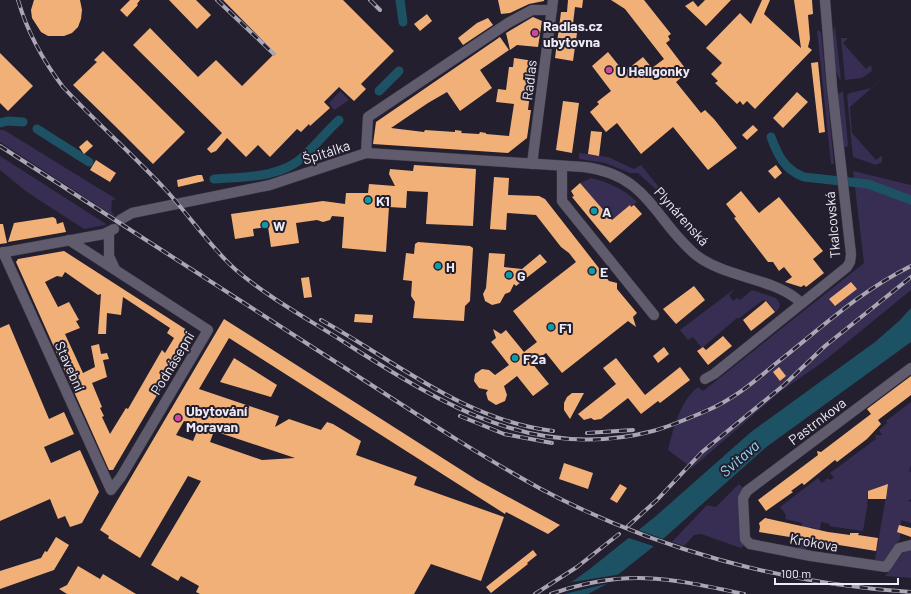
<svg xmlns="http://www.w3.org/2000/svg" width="911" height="594" font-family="Barlow,sans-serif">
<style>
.green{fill:#382d53}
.water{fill:#1d5164}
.pier{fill:#231f2e}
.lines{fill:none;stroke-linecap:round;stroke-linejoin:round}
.canal{stroke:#1d5164;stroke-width:9}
.building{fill:#f2b079;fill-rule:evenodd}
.minor-casing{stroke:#3e3b47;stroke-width:11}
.minor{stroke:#605c6e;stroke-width:10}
.rail-casing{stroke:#aaa6b3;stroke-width:4}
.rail{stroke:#231f2e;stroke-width:2.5;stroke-dasharray:8;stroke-linecap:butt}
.hotel-dot{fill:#d1479c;stroke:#231f2e;stroke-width:1.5}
.culture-dot{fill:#0f9aa8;stroke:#231f2e;stroke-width:1.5}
.labels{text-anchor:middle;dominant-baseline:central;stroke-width:4;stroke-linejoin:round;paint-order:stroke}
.poi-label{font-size:14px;font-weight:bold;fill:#eeebf6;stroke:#231f2e;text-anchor:start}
.street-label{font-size:14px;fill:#eeebf6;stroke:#231f2e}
.water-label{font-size:15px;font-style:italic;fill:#90d6f3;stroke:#231f2e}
</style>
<rect width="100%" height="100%" fill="#231f2e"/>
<!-- green -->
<g class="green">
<path d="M835,26L841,80C833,75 831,33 835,26Z"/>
<polygon points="817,30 821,32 834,164 831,164"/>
<polygon points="841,38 848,38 843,43 866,69 871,65 872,71 862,78 845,80"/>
<polygon points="893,69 850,107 852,133 876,160 881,156 882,157 882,162 876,165 853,157 847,95 850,93 871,88"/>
<polygon points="340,91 349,100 334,110 329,103"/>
<polygon points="843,91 848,144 847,147 844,147 838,94"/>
<polygon points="0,130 4,130 116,199 111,201 112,202 111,210 115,217 0,142"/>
<polygon points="579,153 608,157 634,169 641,165 695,232 697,232 699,234 696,237 664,197 638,173 630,173 605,163 579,159"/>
<polygon points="0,156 106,224 105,225 84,229 27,192 0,170"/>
<path d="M853,171L911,185V290L823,362L781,391L692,468L668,450C674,427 679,403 698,387L703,391L864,263Z"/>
<path d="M591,178C608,182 624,189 637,202L612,220L580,183Z"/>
<polygon points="733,290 734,290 729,295 733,301 737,298 740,300 752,290 776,298 780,304 779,308 776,312 767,301 763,300 738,319 737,318 702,348 693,337 688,340 680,330"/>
<polygon points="911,402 911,465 909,471 911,472 911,499 908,501 911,502 911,523 901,520 900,539 883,562 875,560 888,485 868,491 867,508 863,531 829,526 830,524 821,522 820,530 811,527 806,550 798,549 802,523 785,519 786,515 780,507 818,478 822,483 828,478 830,480 834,478 830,473 876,439 875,435 882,435 879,430 887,423 886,421"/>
<polygon points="739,484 744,489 739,495 742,541 744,546 741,548 701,534 694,535 684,546 672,542 707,505 716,507"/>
<polygon points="911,550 911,578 885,576 903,553"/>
</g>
<!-- water -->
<polygon class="water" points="911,308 911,342 765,448 663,539 605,585 588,594 559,594 569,584 591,568 656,516 751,432 875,342 899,321"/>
<!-- pier -->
<g class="pier">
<polygon points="636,529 663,539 665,540 656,547 626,537"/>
<polygon points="622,574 610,583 564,594 557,594 563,586 573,582"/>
</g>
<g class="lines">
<!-- canal -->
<g class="canal">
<polyline points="400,0 403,22"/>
<polyline points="379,91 399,71"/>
<polyline points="0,123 8,121 23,122"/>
<polyline points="37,129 89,162"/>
<path d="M771,137C778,156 785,170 804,177L868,184L911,200"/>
<path d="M214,179C243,177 282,178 304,156C316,145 326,132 339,120"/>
</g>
</g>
<!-- building -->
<g class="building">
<polygon points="34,0 80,0 82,10 81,19 78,27 72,33 64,36 48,36 41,32 32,18 31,10"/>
<polygon points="130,0 140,0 137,4 138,5 127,17 120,10"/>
<polygon points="169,0 196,0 211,15 197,29"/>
<polygon points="223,0 343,0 394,51 361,84 366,89 354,101 339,87 324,102 330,108 310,126 309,124 301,132 297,129 270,157 258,145 246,157 227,138 216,151 211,153 207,149 222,133 133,45 150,28 198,77 216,60 242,86 275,53"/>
<polygon points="498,0 544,0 544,1 529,4 510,13 501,14"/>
<polygon points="568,0 583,0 582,8 575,7 572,32 577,33 573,61 555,58 561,12 567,12"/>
<polygon points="611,0 644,0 671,34 668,36 670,40 666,43 688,72 676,82 701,113 705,110 714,119 737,148 708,170 673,127 641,154 617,123 606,132 590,112 599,104 597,102 611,91 592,66 608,52 624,72 643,57 652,68 664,59 625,9"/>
<polygon points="705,0 731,0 706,26 685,6 693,1 698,7"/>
<polygon points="762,0 770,0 764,14 801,48 794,0 812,0 813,14 808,15 810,39 808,47 812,50 755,109 747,101 743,105 740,101 737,104 715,83 718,81 711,74 722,63 706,48 740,13 751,24"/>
<polygon points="427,14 432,21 420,31 414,24"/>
<polygon points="533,17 542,21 538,47 517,45 510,50 506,33"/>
<polygon points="488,18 493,25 463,45 458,38 477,23"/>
<polygon points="500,37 509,50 480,70 492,88 460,111 447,92 428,103 391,128 424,132 425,130 455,132 455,130 462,131 461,133 479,134 480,132 486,133 486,134 509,136 514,104 496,102 498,89 506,90 509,67 513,67 514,58 534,61 528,110 531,110 527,138 508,153 373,144 376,122"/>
<polygon points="103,51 185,132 153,164 115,126 116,124 115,126 73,85 97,62 94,60"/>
<polygon points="0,53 33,86 8,111 0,103"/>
<polygon points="818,62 825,132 819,133 811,63"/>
<polygon points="797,92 808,102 783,128 773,118"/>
<polygon points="563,101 579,103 572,153 556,150"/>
<polygon points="753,125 758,130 747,140 742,135"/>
<polygon points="591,131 602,132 599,156 588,154"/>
<polygon points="87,140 93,146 84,154 79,147"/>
<polygon points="96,160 116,173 110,182 90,170"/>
<polygon points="414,165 476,169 473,226 426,224 428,192 407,191 406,208 389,207 386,252 342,248 344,217 332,216 330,220 323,222 317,220 296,223 299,243 271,247 268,227 253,229 254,236 235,239 231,214 323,201 345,204 346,193 368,193 369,184 395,186 389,174 390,169 413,171"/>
<polygon points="776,165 782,173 775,179 768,171"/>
<polygon points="198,175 202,175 204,181 178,187 177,180"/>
<polygon points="494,177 509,178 508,195 539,196 545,199 609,281 617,283 617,289 637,313 633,317 636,327 628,321 562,373 546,353 532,363 549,384 533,396 517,376 504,386 507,395 505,401 496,405 488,400 486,393 488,390 479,388 474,381 475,374 482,369 489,370 495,375 509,365 491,342 496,338 493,329 501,334 506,330 524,352 537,342 513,311 576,262 569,253 561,247 536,215 507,213 506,230 490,229"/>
<polygon points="580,183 612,220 630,205 631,207 634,205 642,214 610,243 572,197 574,196 571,191"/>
<polygon points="741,191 759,213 779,197 823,251 813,259 824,273 806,287 804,285 801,287 785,282 792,277 784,267 779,271 773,262 768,262 734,218 736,217 726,204"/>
<polygon points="53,217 56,219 57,224 63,222 66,232 8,242 14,223"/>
<polygon points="0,224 3,224 7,243 0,244"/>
<polygon points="418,242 470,246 473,248 470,301 465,306 464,321 413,318 415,302 411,296 412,281 403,280 406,253 414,254 415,244"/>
<path d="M64,251L193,334L113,470H109L16,262L18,259ZM65,272L98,295L101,294L98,334H106L107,313L121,315L123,297L170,328L167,333L174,338L165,353L162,350L128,409L126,408L110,434L102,417L104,416L100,408L102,407L92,383L107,377L103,360L109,359L107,353L101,354L99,344L91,346L95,367L83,373L65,334L80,328L76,321L79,320L69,302L58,307L45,282L57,276L62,277Z"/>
<polygon points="489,253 505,254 504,267 522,269 540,254 547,262 516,286 514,284 510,292 505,294 500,303 492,305 485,301 483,294 486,288"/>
<polygon points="309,277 312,297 304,298 301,278"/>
<polygon points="851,282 857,289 835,306 829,299"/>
<polygon points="694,286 705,300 676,324 663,309"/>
<polygon points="766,301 775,312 751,331 743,320"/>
<polygon points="355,314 373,315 372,323 354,322"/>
<path d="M224,319L477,480L560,525L548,534L506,512L505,514L229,338L199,389L279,416L275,427L289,419L321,430L327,422L333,424L361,441L356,455L417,477L414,485L504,517L481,581L431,564L414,594H200L196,592L199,586L181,576L178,581L151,565L201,481L188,476L140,558L108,538L109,536L100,530ZM184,421L199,426L193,441L176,435ZM214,431L295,458L262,460L210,442Z"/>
<polygon points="9,324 49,419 64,412 74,434 44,447 51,463 80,450 99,492 82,523 70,527 65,516 58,519 50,499 0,521 0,328"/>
<polygon points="723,336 732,346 708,365 697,351 703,347 706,350"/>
<polygon points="664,347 669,354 658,363 653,356"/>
<polygon points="234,358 277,385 271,397 220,382"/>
<polygon points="616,358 645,395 680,367 690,380 660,403 658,401 641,414 628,398 601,419 594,420 591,418 584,420 578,414 616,384 603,368"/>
<polygon points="779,367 786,376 780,381 773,372"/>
<polygon points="911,376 911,395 878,420 881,424 867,439 837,462 835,460 804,485 802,483 791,491 793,492 766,511 758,500 818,455 817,451 821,452 871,414 867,409"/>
<polygon points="572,393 584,393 570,419 564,410 564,403 567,397"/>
<polygon points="564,463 593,473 588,489 559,479"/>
<polygon points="620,484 627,488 617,503 610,499"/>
<polygon points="888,484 886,499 868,499 868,491"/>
<polygon points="765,518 828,532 850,535 850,533 859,533 858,535 878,538 876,551 759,532 760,527 759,523"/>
<polygon points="899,525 911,528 911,537 897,532"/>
<polygon points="56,537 69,545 54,570 0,589 0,571 41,558 45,551 47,552"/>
<polygon points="533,550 537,555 527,563 528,564 491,593 486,587"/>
<polygon points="78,566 100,579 103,574 136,594 67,594 59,589 67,585"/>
</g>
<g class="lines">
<!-- minor casing -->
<g class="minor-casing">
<g id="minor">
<polyline points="366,153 368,117 508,23 532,10 552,10"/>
<polyline points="532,164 553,0"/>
<polyline points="562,166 562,201 654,315"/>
<path d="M120,220L132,213L270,185L366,153L584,167C649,175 654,220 696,255C725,278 779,279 801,303"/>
<polyline points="109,233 109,256 115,269"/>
<polyline points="3,252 111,490 121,477 208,330 69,240"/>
<polyline points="0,253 104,234 114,229"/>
<polyline points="911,368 747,491 743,498 745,539 750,544 811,556 886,567 899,548 911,545"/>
<polyline points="705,379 714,374 847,267 850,262 851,254 832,87 825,0"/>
</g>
</g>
<!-- minor -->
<use href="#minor" class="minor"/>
<!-- rail casing -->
<g class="rail-casing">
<g id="rail">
<path d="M18,0C27,31 44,62 63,87C96,122 132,154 165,189C189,215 209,246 236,270C270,299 310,320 347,344C444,405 534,462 653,431C671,426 689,418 706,411C732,400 753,383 774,365C819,330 860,291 911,266"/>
<polyline points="217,0 274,54"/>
<polyline points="370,0 380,10"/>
<path d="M0,146C106,214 211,282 317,350C391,397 464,447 541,489C654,549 783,584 911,592"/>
<path d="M321,320C397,362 464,420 553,431"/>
<polyline points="460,416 504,434 552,443"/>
<polyline points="587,433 633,430"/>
<polyline points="628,526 657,500 702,452 784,385 825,346 911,277"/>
<polyline points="535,594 577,567 619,534"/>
<path d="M551,594C626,568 669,578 744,594"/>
</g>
</g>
<!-- rail -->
<use href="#rail" class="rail"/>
</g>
<!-- markers -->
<g class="hotel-dot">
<circle cx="535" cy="33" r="4"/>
<circle cx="609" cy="70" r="4"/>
<circle cx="178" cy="418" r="4"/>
</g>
<g class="culture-dot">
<circle cx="368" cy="200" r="4"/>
<circle cx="594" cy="211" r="4"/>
<circle cx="265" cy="225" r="4"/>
<circle cx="438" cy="266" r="4"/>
<circle cx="592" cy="271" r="4"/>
<circle cx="509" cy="275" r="4"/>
<circle cx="551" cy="327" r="4"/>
<circle cx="515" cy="358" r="4"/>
</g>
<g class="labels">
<!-- poi labels -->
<g class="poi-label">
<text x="543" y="25">Radlas.cz<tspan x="543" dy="16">ubytovna</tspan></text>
<text x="617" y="70">U Heligonky</text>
<text x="376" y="200">K1</text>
<text x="602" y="211">A</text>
<text x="273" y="225">W</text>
<text x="446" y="266">H</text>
<text x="600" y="271">E</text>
<text x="517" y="275">G</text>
<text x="559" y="327">F1</text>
<text x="523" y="358">F2a</text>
<text x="186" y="410">Ubytování<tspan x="186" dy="16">Moravan</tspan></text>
</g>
<!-- street labels -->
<g class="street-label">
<text transform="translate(529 80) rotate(-83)">Radlas</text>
<text transform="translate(326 152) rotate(-18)">Špitálka</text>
<text transform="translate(682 216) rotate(48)">Plynárenská</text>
<text transform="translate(832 225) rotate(-95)">Tkalcovská</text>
<text transform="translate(172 363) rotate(-59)">Podnásepní</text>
<text transform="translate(70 366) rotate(66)">Stavební</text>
<text transform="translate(817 421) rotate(-37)">Pastrnkova</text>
<text transform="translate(814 542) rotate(10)">Krokova</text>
</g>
<!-- water labels -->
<g class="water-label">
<text transform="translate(739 458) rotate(-41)">Svitava</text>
</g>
</g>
<!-- scale -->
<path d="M775 578v6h123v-6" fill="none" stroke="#eeebf6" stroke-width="2"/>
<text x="781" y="578" font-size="12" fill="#eeebf6" stroke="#231f2e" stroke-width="3" paint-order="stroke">100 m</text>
</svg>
